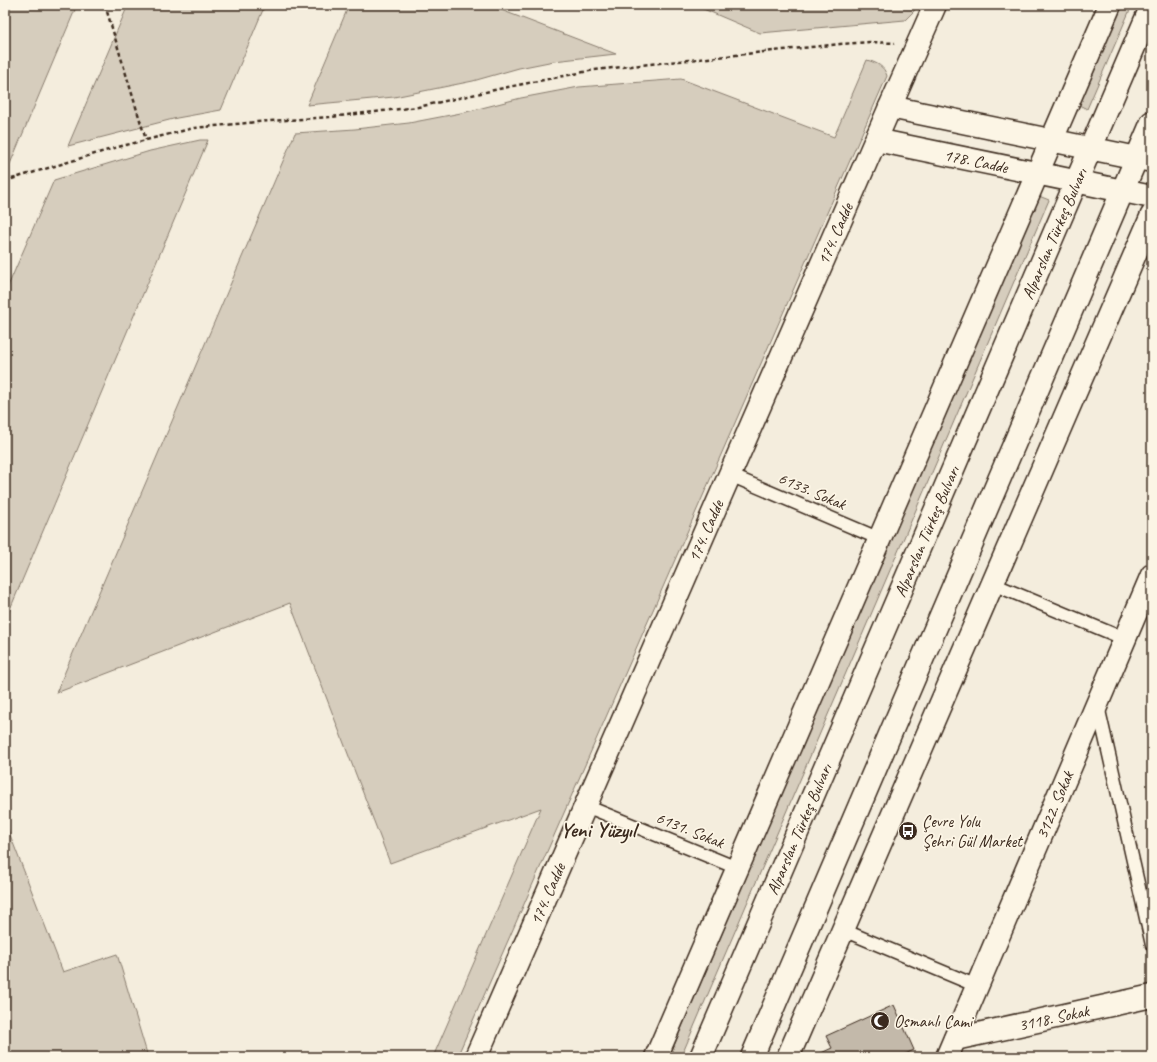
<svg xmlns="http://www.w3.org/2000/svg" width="1157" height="1062" font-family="Caveat,sans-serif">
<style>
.green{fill:#d6cdbd;stroke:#887c6e}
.building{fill:#c3b9aa;stroke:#3b2a1e}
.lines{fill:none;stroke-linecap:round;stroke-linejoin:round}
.lane-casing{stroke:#3b2a1e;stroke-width:15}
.street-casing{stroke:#3b2a1e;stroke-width:25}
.secondary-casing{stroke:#3b2a1e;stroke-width:25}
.highway-casing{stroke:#3b2a1e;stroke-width:25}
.path{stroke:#3b2a1e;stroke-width:2.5;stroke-dasharray:4 3;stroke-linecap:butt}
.lane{stroke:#fcf5e5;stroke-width:12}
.street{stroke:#fcf5e5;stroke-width:22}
.secondary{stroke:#fcf5e5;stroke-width:22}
.highway{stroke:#fcf5e5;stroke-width:22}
.labels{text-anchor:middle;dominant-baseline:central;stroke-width:3.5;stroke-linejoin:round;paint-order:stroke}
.street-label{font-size:17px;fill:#3b2a1e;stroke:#fcf5e5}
.poi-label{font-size:17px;fill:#3b2a1e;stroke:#fcf5e5;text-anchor:start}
.district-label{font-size:21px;font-weight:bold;fill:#3b2a1e;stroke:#fcf5e5}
</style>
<rect width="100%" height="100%" fill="#f4eddd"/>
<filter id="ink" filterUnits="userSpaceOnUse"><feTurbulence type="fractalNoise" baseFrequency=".025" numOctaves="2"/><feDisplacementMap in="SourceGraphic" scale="8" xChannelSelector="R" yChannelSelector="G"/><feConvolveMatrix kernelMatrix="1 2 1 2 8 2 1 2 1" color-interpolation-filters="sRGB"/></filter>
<g filter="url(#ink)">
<!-- green -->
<g class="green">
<polygon points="5,5 77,5 10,164 5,165"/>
<polygon points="128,5 265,5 221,110 177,118 68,146"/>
<polygon points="349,5 488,5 616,54 554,61 519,68 473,81 394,97 307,105"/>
<polygon points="694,5 917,5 914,11 905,20 760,33"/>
<polygon points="1122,5 1132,5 1087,109 1079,105"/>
<path d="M867,60C877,63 884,66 887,76L457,1057H433L541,808L390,863L290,603L56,693L295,133L355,129L409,123L466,112L521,98L579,87L681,79L834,137Z"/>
<polygon points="200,140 208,140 5,621 5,293 54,180 150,151"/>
<polygon points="1039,196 1049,200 681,1057 669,1057"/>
<polygon points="5,822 63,972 117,954 148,1057 5,1057"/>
</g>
<!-- building -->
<polygon class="building" points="894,1005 914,1050 899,1057 820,1057 819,1054 832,1048 826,1036"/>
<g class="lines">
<!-- lane casing -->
<g class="lane-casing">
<g id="lane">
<polyline points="730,475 880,539"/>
<polyline points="993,584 1125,639"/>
<polyline points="1098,706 1152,945"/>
<polyline points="586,806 737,868"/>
<polyline points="843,930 977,986"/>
</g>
</g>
<!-- street casing -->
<g class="street-casing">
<g id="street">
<polyline points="890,107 935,5"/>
<path id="s1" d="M955,1039L1152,996"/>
<polyline points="656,1057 1110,5"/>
<polyline points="788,1057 1152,215"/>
<path id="s2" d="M947,1057L1152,575"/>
</g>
</g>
<!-- secondary casing -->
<g class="secondary-casing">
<g id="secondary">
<path id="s3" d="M876,140L1152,197"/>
<path id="s4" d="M476,1057L890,107L1152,161"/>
</g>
</g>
<!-- highway casing -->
<g class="highway-casing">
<g id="highway">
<path id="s5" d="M701,1057L1152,5"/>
<polyline points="752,1057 1152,122"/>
</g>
</g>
<!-- path -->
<g class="path">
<polyline points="105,5 146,140"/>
<polyline points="5,181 118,147 194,128 257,122 330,117 418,107 508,87 594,70 840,44 870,42 895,43"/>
</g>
<!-- lane -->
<use href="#lane" class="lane"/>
<!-- street -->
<use href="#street" class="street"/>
<!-- secondary -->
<use href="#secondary" class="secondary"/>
<!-- highway -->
<use href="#highway" class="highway"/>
</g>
</g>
<!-- icons -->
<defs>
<g id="bus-disc" transform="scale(1)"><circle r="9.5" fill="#3b2a1e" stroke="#fcf5e5"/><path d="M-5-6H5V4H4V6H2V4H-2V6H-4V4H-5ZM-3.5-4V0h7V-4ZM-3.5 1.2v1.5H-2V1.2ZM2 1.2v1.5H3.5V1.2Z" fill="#fff"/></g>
<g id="mosque-disc" transform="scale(1)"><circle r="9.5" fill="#3b2a1e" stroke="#fcf5e5"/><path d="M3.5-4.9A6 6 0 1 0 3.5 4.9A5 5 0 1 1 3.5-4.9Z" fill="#fff"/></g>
</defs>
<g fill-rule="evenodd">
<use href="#bus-disc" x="908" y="831"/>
<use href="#mosque-disc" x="880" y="1021"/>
</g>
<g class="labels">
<!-- street labels -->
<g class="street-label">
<text stroke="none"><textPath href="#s3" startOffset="102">178. Cadde</textPath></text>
<text stroke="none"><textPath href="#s5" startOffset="896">Alparslan Türkeş Bulvarı</textPath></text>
<text stroke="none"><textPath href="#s4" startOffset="898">174. Cadde</textPath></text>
<text transform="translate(812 491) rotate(23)">6133. Sokak</text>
<text stroke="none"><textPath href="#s4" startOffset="574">174. Cadde</textPath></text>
<text stroke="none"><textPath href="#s5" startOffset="572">Alparslan Türkeş Bulvarı</textPath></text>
<text stroke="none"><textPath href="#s2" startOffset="274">3122. Sokak</textPath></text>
<text stroke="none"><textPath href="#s5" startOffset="248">Alparslan Türkeş Bulvarı</textPath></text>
<text transform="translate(690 830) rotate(22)">6131. Sokak</text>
<text stroke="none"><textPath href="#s4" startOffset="178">174. Cadde</textPath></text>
<text stroke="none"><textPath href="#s1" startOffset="101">3118. Sokak</textPath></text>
</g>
<!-- poi labels -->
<g class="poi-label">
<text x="922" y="821">Çevre Yolu<tspan x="922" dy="20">Şehri Gül Market</tspan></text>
<text x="894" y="1021">Osmanlı Cami</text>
</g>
<!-- district labels -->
<g class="district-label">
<text x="598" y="830">Yeni Yüzyıl</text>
</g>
</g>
<!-- margin -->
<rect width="1157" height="1062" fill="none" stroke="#fcf5e5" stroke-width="20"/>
<rect x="10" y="10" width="1137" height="1042" fill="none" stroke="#3b2a1e" stroke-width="1.5" filter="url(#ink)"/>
</svg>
